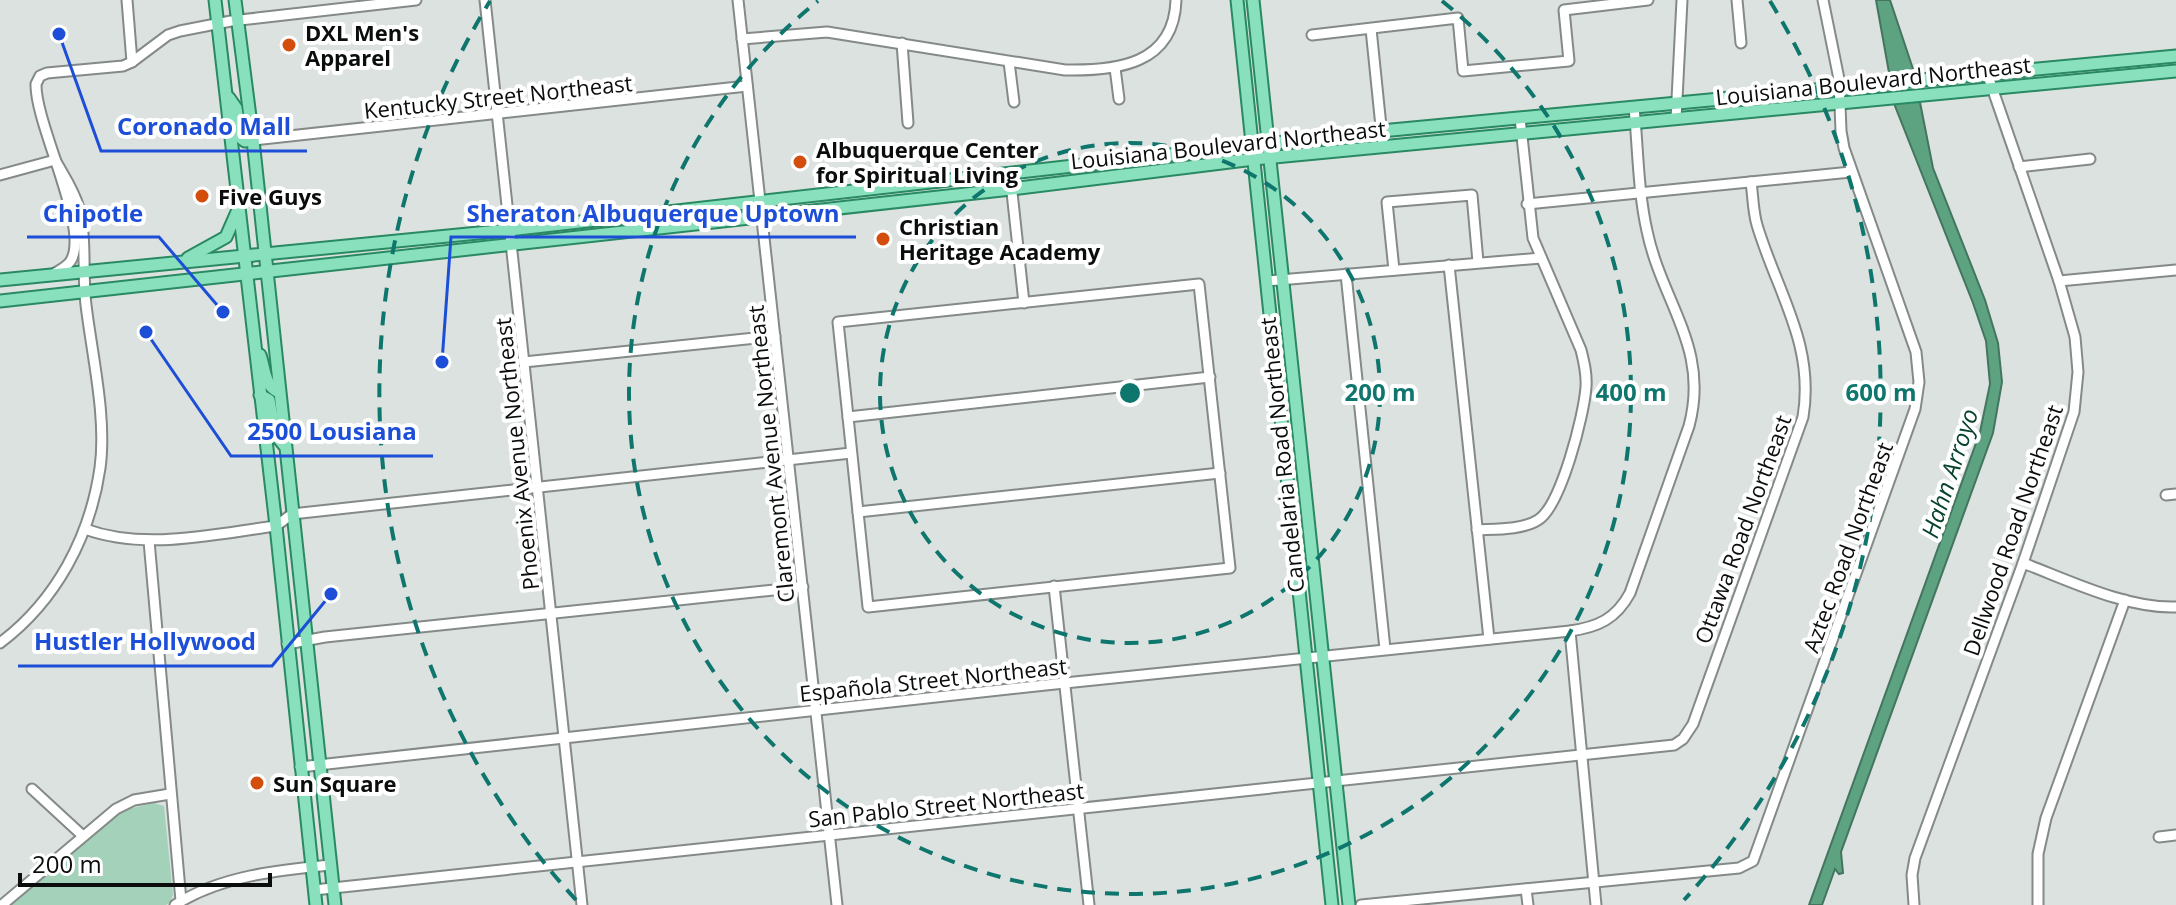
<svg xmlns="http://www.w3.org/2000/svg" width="2176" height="905" font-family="'Open Sans',sans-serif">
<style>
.green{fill:#a4d1b9}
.water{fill:#5da281;stroke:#44755e;stroke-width:2}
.pier{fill:#dce2df}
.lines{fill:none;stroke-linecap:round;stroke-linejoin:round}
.minor-casing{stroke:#848a87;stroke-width:13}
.major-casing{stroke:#298962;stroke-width:15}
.minor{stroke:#fff;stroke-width:9}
.major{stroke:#88e0bd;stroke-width:11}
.ring{fill:none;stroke:#0f766e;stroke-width:4;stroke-dasharray:14 10}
.poi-dot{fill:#d34e0d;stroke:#fff;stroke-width:3}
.labels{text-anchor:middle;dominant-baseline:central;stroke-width:8;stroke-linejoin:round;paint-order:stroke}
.poi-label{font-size:22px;font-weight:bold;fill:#0a0d0b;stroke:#fff;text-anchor:start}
.street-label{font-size:22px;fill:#0a0d0b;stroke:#fff}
.water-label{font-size:24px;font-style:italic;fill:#07432c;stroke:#fff}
.centre{fill:#0f766e;stroke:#fff;stroke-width:4}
.ring-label{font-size:24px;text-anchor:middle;font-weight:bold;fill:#0f766e;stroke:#fff;stroke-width:8;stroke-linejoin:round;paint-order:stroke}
.leader{fill:none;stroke:#1d4ed8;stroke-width:3}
.callout-dot{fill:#1d4ed8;stroke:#fff;stroke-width:3}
.callout-label{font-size:24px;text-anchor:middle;font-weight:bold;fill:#1d4ed8;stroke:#fff;stroke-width:8;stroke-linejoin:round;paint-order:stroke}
</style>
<rect width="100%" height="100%" fill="#dce2df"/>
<!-- green -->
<polygon class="green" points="154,803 164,806 173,895 170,902 166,905 12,905 114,817 124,810"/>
<!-- water -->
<polygon class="water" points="1876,0 1890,0 1914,72 1933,168 1985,300 1998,343 2002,382 1993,433 1841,852 1843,873 1839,874 1835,869 1822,905 1809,905 1980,432 1990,384 1986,341 1973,303 1895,106"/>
<!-- pier -->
<polygon class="pier" points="1918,73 1924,102 1892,105 1885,76"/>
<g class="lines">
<!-- minor casing -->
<g class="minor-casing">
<g id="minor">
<polyline points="485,0 582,905"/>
<polyline points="738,0 837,905"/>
<polyline points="1737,0 1741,43"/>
<polyline points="1371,29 1383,146"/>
<polyline points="1312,35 1458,18 1463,71 1569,61 1564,10 1648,0"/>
<path d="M742,39L827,32L1065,70C1116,71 1174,65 1176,0"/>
<polyline points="902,43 908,123"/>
<polyline points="132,62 168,35 180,31 231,21 416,0"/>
<polyline points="1009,62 1014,102"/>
<polyline points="1115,68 1119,99"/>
<polyline points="1676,119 1682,0"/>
<polyline points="253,140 747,86"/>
<polyline points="2019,167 2090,159"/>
<polyline points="1010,174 1024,303"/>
<polyline points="0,175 55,160"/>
<polyline points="1527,204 1851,172"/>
<polyline points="1449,265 1489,639"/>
<polyline points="1394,270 1387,202 1472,195 1478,262"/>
<path d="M55,273C60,270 66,267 70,262C92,231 35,125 36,84L40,76L47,73L123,66L132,62L127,0"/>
<polyline points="1346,274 1385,649"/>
<polyline points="1267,281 1541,258"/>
<polyline points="2059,281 2176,270"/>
<polygon points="1199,284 1230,568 868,607 838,322"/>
<polyline points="524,362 775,336"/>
<polyline points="848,417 1210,377"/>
<polyline points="2166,495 2176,494"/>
<polyline points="858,512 1220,473"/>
<path d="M85,529C145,551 214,534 276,526L292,514L851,453"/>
<path d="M1477,530C1495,529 1522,530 1538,520C1561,506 1584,415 1586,387C1587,374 1584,362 1581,350L1533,238L1520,118"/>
<polyline points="149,541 181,901"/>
<path d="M2023,563C2068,580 2127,609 2176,607"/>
<polyline points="1054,586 1089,905"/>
<polyline points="1570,631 1596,905"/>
<path d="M0,643C56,601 90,537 100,468C107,418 92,355 86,305C82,273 87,240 79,208C74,190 64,176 55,160"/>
<polyline points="287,644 325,637 803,587"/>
<path d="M300,767L1055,684L1570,631C1598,627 1616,619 1630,593L1689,426C1710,348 1662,303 1647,231C1638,191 1638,148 1634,107"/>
<polyline points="32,789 83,836"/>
<polyline points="2159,837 2176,835"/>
<polyline points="1526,889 1528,905"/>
<path d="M314,890L1674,745L1683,739L1693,724L1803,417C1815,344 1777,292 1757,225C1753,212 1753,196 1751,182"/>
<polyline points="2,905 116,809 134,800 170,794"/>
<path d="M175,905C220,876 279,870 330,865"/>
<polyline points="1361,905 1739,868 1753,861 1915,409 1919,382 1916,352 1844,148 1841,131 1839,79 1823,0"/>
<polyline points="1914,905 1912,875 1915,858 2023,563 2074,412 2078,372 2075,337 2059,281 1987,73"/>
<polyline points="2038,905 2038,854 2046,818 2125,600"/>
</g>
</g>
<!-- major casing -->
<g class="major-casing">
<g id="major">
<polyline points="215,0 276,526 316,905"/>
<polyline points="235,0 253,140 335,905"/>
<polyline points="1237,0 1332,905"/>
<polyline points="1253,0 1349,905"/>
<polyline points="229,98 236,108 241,138 245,141 253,140"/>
<polyline points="188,258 226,237 237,212"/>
<polyline points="0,280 509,230 1381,131 2176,56"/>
<polyline points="0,301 1011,189 1254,159 2176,71"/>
<path d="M260,355C265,369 264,386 279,392"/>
<polyline points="260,395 269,400 275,434 284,445"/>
</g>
</g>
<!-- minor -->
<use href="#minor" class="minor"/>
<!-- major -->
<use href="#major" class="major"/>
</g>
<!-- distance rings -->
<g class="ring">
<circle cx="1130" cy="393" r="250"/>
<path d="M1442 1A501 501 0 1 1 818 1"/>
<path d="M576 900A751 751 0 0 1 490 1M1770 1A751 751 0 0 1 1684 900"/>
</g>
<!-- markers -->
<g class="poi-dot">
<circle cx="289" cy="45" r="8"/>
<circle cx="800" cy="162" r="8"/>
<circle cx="202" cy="196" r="8"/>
<circle cx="883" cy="239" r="8"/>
<circle cx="257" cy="783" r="8"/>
</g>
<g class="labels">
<!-- poi labels -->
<g class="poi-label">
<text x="305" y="32">DXL Men's<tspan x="305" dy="25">Apparel</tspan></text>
<text x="816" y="149">Albuquerque Center<tspan x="816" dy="25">for Spiritual Living</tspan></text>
<text x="218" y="196">Five Guys</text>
<text x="899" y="226">Christian<tspan x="899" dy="25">Heritage Academy</tspan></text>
<text x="273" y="783">Sun Square</text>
</g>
<!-- street labels -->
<g class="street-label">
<text transform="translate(1873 80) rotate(-6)">Louisiana Boulevard Northeast</text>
<text transform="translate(498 96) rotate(-6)">Kentucky Street Northeast</text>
<text transform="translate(1228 144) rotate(-6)">Louisiana Boulevard Northeast</text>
<text transform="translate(516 454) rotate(-96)">Phoenix Avenue Northeast</text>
<text transform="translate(770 454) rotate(-96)">Claremont Avenue Northeast</text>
<text transform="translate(1281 455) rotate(-96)">Candelaria Road Northeast</text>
<text transform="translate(1742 529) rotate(-70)">Ottawa Road Northeast</text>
<text transform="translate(2012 530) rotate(-71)">Dellwood Road Northeast</text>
<text transform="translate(1847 547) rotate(-70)">Aztec Road Northeast</text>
<text transform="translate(933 679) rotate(-6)">Española Street Northeast</text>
<text transform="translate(946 804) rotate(-6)">San Pablo Street Northeast</text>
</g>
<!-- water labels -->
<g class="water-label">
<text transform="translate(1949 473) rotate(-72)">Hahn Arroyo</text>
</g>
</g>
<circle cx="1130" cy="393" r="12" class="centre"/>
<g class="ring-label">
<text x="1380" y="401">200 m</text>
<text x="1631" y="401">400 m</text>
<text x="1881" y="401">600 m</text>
</g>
<!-- callouts -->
<path class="leader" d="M59 34L101 151H307M442 362L451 237H856M223 312L159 237H27M146 332L231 456H433M331 594L272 666H18"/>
<g class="callout-dot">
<circle cx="59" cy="34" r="8"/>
<circle cx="442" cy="362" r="8"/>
<circle cx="223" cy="312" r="8"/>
<circle cx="146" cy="332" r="8"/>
<circle cx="331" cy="594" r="8"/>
</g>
<g class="callout-label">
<text x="204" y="135">Coronado Mall</text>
<text x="653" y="222">Sheraton Albuquerque Uptown</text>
<text x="93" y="222">Chipotle</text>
<text x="332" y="440">2500 Lousiana</text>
<text x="145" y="650">Hustler Hollywood</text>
</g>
<!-- scale -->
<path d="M20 873v12h250v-12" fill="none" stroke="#0a0d0b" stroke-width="4"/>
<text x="32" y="873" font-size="24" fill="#0a0d0b" stroke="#ffffff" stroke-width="6" paint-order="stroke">200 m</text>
</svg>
